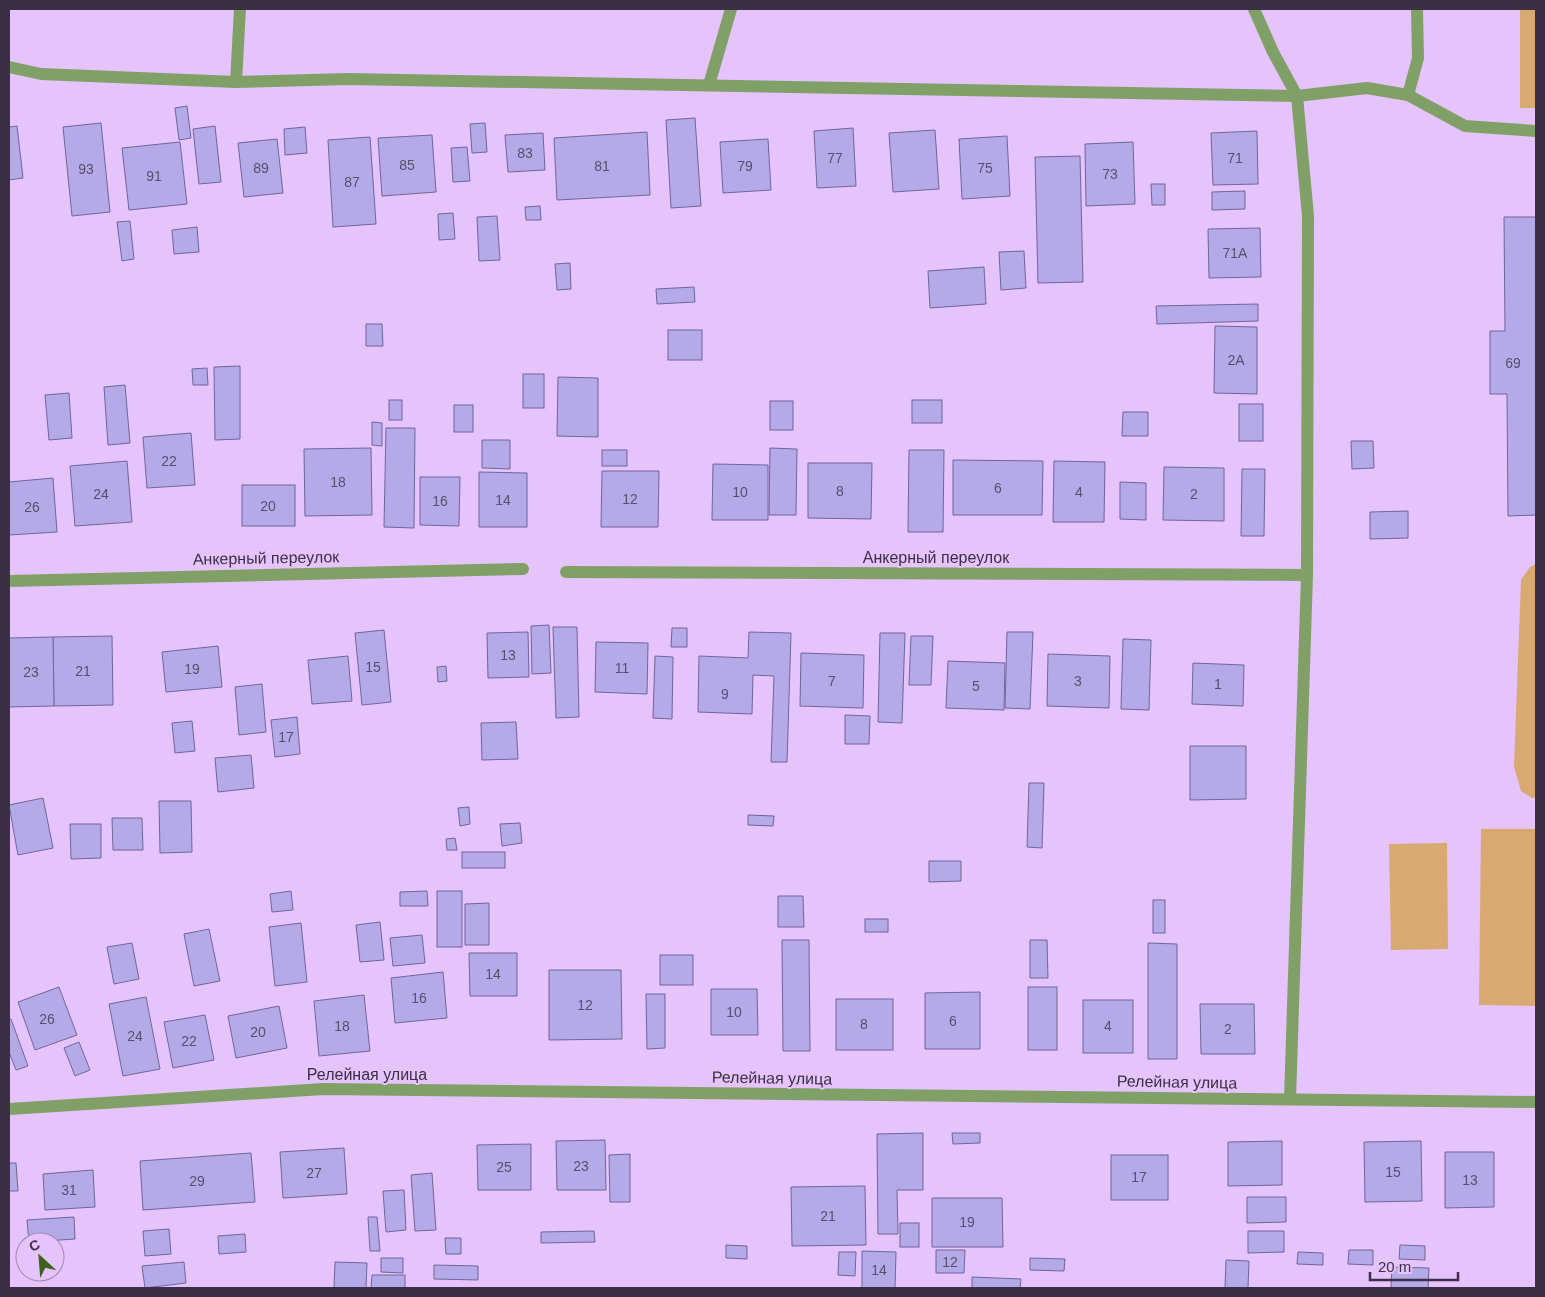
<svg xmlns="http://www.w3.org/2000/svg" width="1545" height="1297" font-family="Arial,sans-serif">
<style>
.green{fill:#d8aa71}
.building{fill:#b4aae7;stroke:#70659d}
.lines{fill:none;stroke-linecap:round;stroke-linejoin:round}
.lane{stroke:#81a068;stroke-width:12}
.street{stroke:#81a068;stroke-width:12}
.labels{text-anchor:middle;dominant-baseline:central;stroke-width:4;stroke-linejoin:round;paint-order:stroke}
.number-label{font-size:14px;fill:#5a4e6e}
.street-label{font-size:16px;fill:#3c2f45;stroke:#e5c3fc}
</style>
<rect width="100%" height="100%" fill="#e5c3fc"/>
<!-- green -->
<g class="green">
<rect x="1520" y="9" width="16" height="99"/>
<polygon points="1536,564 1536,798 1532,798 1521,791 1514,767 1521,580 1530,567"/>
<polygon points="1481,829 1536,829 1536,1006 1479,1005"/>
<polygon points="1447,843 1448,949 1391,950 1389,844"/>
</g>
<!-- building -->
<g class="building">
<polygon points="187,106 191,138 179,140 175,108"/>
<polygon points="695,118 701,206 671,208 666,120"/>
<polygon points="101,123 110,212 72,216 63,127"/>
<polygon points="485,123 487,152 472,153 470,124"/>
<polygon points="17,126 23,178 9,180 9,127"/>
<polygon points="215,126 221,182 199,184 193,129"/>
<polygon points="305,127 307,153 285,155 284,129"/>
<polygon points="853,128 856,186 817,188 814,131"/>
<polygon points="935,130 939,189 893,192 889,133"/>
<polygon points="1257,131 1258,184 1213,185 1211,133"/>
<polygon points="647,132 650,195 557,200 554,138"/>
<polygon points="543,133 545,170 508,172 505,135"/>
<polygon points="432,135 436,192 382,196 378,138"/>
<polygon points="1007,136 1010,196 962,199 959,139"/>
<polygon points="370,137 376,224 333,227 328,140"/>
<polygon points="277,139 283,193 244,197 238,143"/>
<polygon points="768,139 771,190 723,193 720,142"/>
<polygon points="180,142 187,204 129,210 122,148"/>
<polygon points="1133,142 1135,204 1086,206 1085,144"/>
<polygon points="467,147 470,181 453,182 451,148"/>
<polygon points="1080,156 1083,282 1038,283 1035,157"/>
<polygon points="1151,184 1165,184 1165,205 1152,205"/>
<polygon points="1245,191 1245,209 1212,210 1212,192"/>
<polygon points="540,206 541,220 526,220 525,207"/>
<polygon points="453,213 455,239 439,240 438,214"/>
<polygon points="497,216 500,260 479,261 477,217"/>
<polygon points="1504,217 1536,217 1536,515 1508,516 1507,394 1490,394 1490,331 1505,331"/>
<polygon points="130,221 134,259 122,261 117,222"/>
<polygon points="197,227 199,252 174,254 172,230"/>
<polygon points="1260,228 1261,277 1209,278 1208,229"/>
<polygon points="1024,251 1026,288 1001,290 999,252"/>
<polygon points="570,263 571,289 557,290 555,264"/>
<polygon points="984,267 986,304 930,308 928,271"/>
<polygon points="694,287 695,302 657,304 656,289"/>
<polygon points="1258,304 1258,321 1157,324 1156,306"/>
<polygon points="366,324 382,324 383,346 366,346"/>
<polygon points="1215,326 1257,327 1257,394 1214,393"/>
<rect x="668" y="330" width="34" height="30"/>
<polygon points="240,366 240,439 215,440 214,367"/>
<polygon points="207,368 208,385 193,385 192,369"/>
<rect x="523" y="374" width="21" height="34"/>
<polygon points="558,377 598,378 598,437 557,436"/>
<polygon points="125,385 130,443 108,445 104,387"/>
<polygon points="69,393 72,438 49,440 45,395"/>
<rect x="389" y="400" width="13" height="20"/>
<rect x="912" y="400" width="30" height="23"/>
<rect x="770" y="401" width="23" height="29"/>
<rect x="1239" y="404" width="24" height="37"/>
<rect x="454" y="405" width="19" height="27"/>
<polygon points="1123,412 1148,412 1148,436 1122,436"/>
<polygon points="372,422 382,423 382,446 372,445"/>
<polygon points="386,428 415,428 414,528 384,527"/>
<polygon points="191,433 195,485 147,488 143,437"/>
<polygon points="482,440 510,440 510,469 482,468"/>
<polygon points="1351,441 1373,441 1374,468 1352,469"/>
<polygon points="371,448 372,515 305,516 304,449"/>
<polygon points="770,448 797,449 796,515 769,515"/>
<rect x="602" y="450" width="25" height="16"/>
<polygon points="909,450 944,450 943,532 908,532"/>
<polygon points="953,460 1043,461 1042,515 953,515"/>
<polygon points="127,461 132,522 75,526 70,466"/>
<polygon points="1054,461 1105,462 1104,522 1053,522"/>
<polygon points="808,463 872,463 871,519 808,518"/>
<polygon points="713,464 768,465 768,520 712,520"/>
<polygon points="1164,467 1224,468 1224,521 1163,520"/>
<polygon points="1242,469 1265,469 1264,536 1241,536"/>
<polygon points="602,471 659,471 658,527 601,527"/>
<polygon points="479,472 527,473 527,527 479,527"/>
<polygon points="420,477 460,477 459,526 420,525"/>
<polygon points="53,478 57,532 9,535 9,482"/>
<polygon points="1120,482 1146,483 1146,520 1120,519"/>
<rect x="242" y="485" width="53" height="41"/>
<polygon points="1408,511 1408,538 1370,539 1370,512"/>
<polygon points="549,625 551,673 532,674 531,626"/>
<polygon points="553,627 577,627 579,717 556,718"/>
<polygon points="672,628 687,628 687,647 671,647"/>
<polygon points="384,630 391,702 362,705 355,633"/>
<polygon points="528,632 529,677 488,678 487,633"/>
<polygon points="749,632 791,633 787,762 771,762 774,676 753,675 752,714 698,712 699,656 748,658"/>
<polygon points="1007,632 1033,632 1030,709 1005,708"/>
<polygon points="880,633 905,633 902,723 878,722"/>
<polygon points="112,636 113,705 54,706 53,637"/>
<polygon points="911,636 933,636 931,685 909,685"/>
<polygon points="53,637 54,706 9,707 9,638"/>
<polygon points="1123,639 1151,640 1149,710 1121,709"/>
<polygon points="596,642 648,643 647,694 595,692"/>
<polygon points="218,646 222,687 166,692 162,652"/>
<polygon points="801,653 864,655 863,708 800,706"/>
<polygon points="1048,654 1110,656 1109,708 1047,706"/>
<polygon points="348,656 352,701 312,704 308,660"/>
<polygon points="655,656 673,657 672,719 653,718"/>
<polygon points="948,661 1005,663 1004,710 946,708"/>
<polygon points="1193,663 1244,665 1243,706 1192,704"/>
<polygon points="446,666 447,681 438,682 437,667"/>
<polygon points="262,684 266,732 239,735 235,687"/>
<polygon points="845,715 870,716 869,744 845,744"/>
<polygon points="297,717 300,754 275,757 271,720"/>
<polygon points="192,721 195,751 175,753 172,723"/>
<polygon points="516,722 518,759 482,760 481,723"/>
<polygon points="1190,746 1246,746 1246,799 1190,800"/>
<polygon points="251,755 254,788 218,792 215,758"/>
<polygon points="1029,783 1044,783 1042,848 1027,847"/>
<polygon points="43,798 53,848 18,855 9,805"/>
<polygon points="159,801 191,801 192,852 160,853"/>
<polygon points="469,807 470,824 460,826 458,808"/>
<polygon points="748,815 774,816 773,826 748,825"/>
<polygon points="112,818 142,818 143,850 113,850"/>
<polygon points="520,823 522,843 502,846 500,824"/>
<polygon points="70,824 101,824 101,858 71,859"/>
<polygon points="455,838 457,850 447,850 446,839"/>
<rect x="462" y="852" width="43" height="16"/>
<polygon points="929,861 961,861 961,881 929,882"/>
<polygon points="291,891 293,910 272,912 270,894"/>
<polygon points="427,891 428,906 400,906 400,892"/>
<rect x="437" y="891" width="25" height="56"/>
<polygon points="778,896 803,896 804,927 778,927"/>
<rect x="1153" y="900" width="12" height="33"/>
<polygon points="489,903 489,945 465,945 465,904"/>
<rect x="865" y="919" width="23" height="13"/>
<polygon points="380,922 384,960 360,962 356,925"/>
<polygon points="301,923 307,982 275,986 269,927"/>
<polygon points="209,929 220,981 194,986 184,934"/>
<polygon points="422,935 425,963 393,966 390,938"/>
<polygon points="782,940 809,940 810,1051 783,1051"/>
<polygon points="1030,940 1047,940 1048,978 1030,978"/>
<polygon points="132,943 139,979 114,984 107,947"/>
<polygon points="1148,943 1177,944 1177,1059 1148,1059"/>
<polygon points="469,953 517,953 517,996 470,996"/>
<rect x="660" y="955" width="33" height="30"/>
<polygon points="549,970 621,970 622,1039 549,1040"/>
<polygon points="443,972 447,1018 395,1023 391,978"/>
<polygon points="59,987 77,1035 35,1050 18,1002"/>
<rect x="1028" y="987" width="29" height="63"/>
<polygon points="711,989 757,989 758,1035 711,1035"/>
<polygon points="980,992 980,1049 925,1049 925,993"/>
<polygon points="646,994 665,994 665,1048 647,1049"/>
<polygon points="364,995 370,1051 319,1056 314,1001"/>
<polygon points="146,997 160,1069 123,1076 109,1004"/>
<rect x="836" y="999" width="57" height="51"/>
<rect x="1083" y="1000" width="50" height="53"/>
<polygon points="1200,1004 1254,1004 1255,1054 1201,1054"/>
<polygon points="279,1006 287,1048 236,1058 228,1016"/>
<polygon points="205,1015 214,1060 173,1068 164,1022"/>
<polygon points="11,1019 28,1066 16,1070 9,1052 9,1020"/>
<polygon points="79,1042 90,1070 75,1076 64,1048"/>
<polygon points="923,1133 923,1190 897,1190 898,1234 878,1234 877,1134"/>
<polygon points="952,1133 980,1133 980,1143 953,1144"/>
<polygon points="605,1140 606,1190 557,1190 556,1141"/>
<polygon points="1282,1141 1282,1185 1228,1186 1228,1142"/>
<polygon points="1421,1141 1422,1201 1365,1202 1364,1142"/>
<polygon points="531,1144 531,1190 478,1190 477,1145"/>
<polygon points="344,1148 347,1194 283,1198 280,1152"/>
<polygon points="1445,1152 1494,1152 1494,1207 1445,1208"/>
<polygon points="251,1153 255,1202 143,1210 140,1161"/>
<polygon points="630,1154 630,1202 610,1202 609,1155"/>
<rect x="1111" y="1155" width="57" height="45"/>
<polygon points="9,1163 16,1163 18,1191 9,1191"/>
<polygon points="93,1170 95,1207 45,1210 43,1174"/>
<polygon points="432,1173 436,1230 415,1231 411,1175"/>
<polygon points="865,1186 866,1245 792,1246 791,1187"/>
<polygon points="404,1190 406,1230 386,1232 383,1191"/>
<polygon points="1247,1197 1286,1197 1286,1222 1247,1223"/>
<polygon points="932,1198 1002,1198 1003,1247 932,1247"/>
<polygon points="74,1217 75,1239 29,1242 27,1220"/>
<polygon points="368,1217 377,1217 380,1251 370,1251"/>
<rect x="900" y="1223" width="19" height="24"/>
<polygon points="169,1229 171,1254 145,1256 143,1231"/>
<polygon points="594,1231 595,1242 541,1243 541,1232"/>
<polygon points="1248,1231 1284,1231 1284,1252 1248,1253"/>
<polygon points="245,1234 246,1252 219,1254 218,1236"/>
<polygon points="445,1238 461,1238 461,1254 446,1254"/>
<polygon points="726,1245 747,1246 747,1259 726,1258"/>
<polygon points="1400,1245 1425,1246 1425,1260 1399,1259"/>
<polygon points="936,1250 965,1250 964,1273 936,1273"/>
<polygon points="1349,1250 1373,1250 1373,1265 1348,1264"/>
<polygon points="862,1251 896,1252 895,1288 862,1288"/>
<polygon points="839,1252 856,1252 855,1276 838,1275"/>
<polygon points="1298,1252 1323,1253 1323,1265 1297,1264"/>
<polygon points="381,1258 403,1258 403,1273 381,1272"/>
<polygon points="1030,1258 1065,1259 1064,1271 1030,1270"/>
<polygon points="1226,1260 1249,1261 1248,1288 1225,1288"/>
<polygon points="184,1262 186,1283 145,1288 142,1266"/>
<polygon points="335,1262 367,1263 366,1288 334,1288"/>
<polygon points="434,1265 478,1266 478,1280 434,1279"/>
<polygon points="1392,1267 1429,1268 1428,1288 1391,1288"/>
<polygon points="372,1275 405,1275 405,1288 371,1288"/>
<polygon points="972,1277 1021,1279 1020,1288 972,1288"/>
</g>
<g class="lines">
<!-- lane -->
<g class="lane">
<polyline points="236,82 240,9"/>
<polyline points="1408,95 1418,58 1417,9"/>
<polyline points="1297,96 1367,88 1408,95 1465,126 1536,131"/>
</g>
<!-- street -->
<g class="street">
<polyline points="1254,9 1273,52 1297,96 1308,216 1307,575 1290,1099"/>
<polyline points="9,67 41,74 236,82 349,79 1297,96"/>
<polyline points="709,85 731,9"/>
<polyline points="566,572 1307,575"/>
<polyline points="9,581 523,569"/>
<polyline points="9,1109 323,1089 1536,1102"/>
</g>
</g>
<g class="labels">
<!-- number labels -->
<g class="number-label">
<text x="525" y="153">83</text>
<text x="835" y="158">77</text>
<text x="1235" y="158">71</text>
<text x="407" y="165">85</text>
<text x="602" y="166">81</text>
<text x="745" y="166">79</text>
<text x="261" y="168">89</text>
<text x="985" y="168">75</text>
<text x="86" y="169">93</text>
<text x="1110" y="174">73</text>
<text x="154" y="176">91</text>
<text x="352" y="182">87</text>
<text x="1235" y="253">71А</text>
<text x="1236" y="360">2А</text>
<text x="1513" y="363">69</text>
<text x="169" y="461">22</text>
<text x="338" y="482">18</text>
<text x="998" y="488">6</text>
<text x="840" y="491">8</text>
<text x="740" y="492">10</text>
<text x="1079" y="492">4</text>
<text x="101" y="494">24</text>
<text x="1194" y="494">2</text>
<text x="630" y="499">12</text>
<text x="503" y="500">14</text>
<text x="440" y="501">16</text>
<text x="268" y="506">20</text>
<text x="32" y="507">26</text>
<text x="508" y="655">13</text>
<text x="373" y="667">15</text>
<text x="622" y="668">11</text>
<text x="192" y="669">19</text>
<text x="83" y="671">21</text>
<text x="31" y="672">23</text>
<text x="832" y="681">7</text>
<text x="1078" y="681">3</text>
<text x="1218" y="684">1</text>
<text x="976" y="686">5</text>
<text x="725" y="694">9</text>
<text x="286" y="737">17</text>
<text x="493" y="974">14</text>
<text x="419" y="998">16</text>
<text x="585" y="1005">12</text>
<text x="734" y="1012">10</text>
<text x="47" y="1019">26</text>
<text x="953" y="1021">6</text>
<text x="864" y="1024">8</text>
<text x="342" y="1026">18</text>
<text x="1108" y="1026">4</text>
<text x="1228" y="1029">2</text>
<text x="258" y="1032">20</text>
<text x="135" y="1036">24</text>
<text x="189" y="1041">22</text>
<text x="581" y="1166">23</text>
<text x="504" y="1167">25</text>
<text x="1393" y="1172">15</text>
<text x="314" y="1173">27</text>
<text x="1139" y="1177">17</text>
<text x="1470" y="1180">13</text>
<text x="197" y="1181">29</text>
<text x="69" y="1190">31</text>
<text x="828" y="1216">21</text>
<text x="967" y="1222">19</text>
<text x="950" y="1262">12</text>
<text x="879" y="1270">14</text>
</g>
<!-- street labels -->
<g class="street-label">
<text x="936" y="557">Анкерный переулок</text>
<text transform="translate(266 558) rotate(-1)">Анкерный переулок</text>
<text x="367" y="1074">Релейная улица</text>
<text transform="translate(772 1078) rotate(1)">Релейная улица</text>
<text transform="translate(1177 1082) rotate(1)">Релейная улица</text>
</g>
</g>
<!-- border -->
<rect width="1545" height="1297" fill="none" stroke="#3c2f45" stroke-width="20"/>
<!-- north arrow -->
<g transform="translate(40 1257) rotate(334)"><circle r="24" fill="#e5c3fc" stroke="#a188b3"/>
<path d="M0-4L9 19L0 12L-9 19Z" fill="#3f621a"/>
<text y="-8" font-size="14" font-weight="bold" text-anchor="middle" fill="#3c2f45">С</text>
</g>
<!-- scale -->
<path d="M1370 1272v8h88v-8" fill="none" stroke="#3c2f45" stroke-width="2.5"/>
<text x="1378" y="1272" font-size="15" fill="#3c2f45" stroke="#e5c3fc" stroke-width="4" paint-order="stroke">20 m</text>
</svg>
